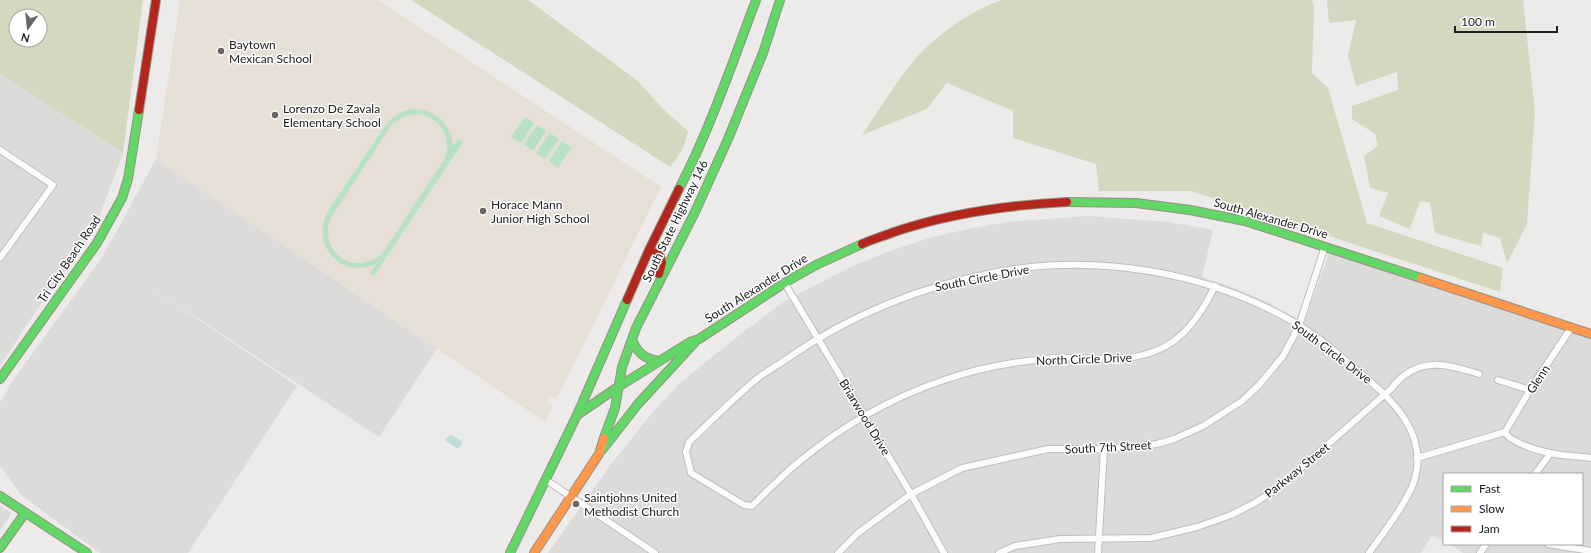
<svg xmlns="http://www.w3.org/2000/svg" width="1591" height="553" font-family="Lato,sans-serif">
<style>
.residential{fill:#dddbda}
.education{fill:#e5dfd6}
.forest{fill:#d2d9c0;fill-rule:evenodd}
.pitch{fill:#b8e1c1;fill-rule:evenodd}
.water{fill:#bfdeda}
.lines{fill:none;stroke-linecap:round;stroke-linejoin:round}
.street-casing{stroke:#bfbebe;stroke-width:8}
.fast-casing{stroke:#969182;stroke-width:10}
.slow-casing{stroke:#969182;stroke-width:10}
.jam-casing{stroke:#969182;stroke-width:10}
.street{stroke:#fcfcfc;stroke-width:6}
.fast{stroke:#63d668;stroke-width:8}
.slow{stroke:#ff974d;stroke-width:8}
.jam{stroke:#b3261e;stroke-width:8}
.poi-dot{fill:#686766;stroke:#fff;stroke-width:1.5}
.labels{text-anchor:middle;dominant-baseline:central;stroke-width:3;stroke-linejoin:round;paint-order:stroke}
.poi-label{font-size:12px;fill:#202020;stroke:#fff;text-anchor:start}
.street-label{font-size:12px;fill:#202020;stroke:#fff}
</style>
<rect width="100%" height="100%" fill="#edebe9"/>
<!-- residential -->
<g class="residential">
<polygon points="0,74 123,153 95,228 26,326 0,366"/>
<polygon points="156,159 437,349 379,437 150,287 297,386 188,553 100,553 21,495 0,466 0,402 16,376 103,256"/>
<polygon points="1088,216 1169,222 1213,230 1202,277 1232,287 1265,301 1304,323 1330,251 1591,338 1591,553 1463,553 1450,544 1582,544 1582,474 1444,474 1444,541 1432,536 1421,553 548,553 609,467 652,413 680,383 742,333 785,301 852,266 890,251 929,238 968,229 1007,222"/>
<polygon points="0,506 12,513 0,531"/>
</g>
<!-- education -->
<polygon class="education" points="180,0 378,0 661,187 556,400 551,397 547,401 553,406 545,422 156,159"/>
<!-- forest -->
<g class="forest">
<path d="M0,0H143L123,153L0,74ZM16,16H40V40H16Z"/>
<path d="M411,0H528L638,81L664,110L688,131C685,145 680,156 670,167Z"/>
<path d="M1001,0H1312L1314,6L1312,73L1328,88L1367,223L1503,268L1500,292L1191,191H1099L1096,164L1013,138V111L947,83L927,109L862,135C877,113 891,90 907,69C931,38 965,14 1001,0Z"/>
<polygon points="1327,0 1523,0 1535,112 1527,224 1507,263 1500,238 1483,233 1481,246 1435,233 1430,202 1420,202 1410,229 1379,216 1388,193 1370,188 1364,156 1378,146 1375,134 1352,119 1352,106 1398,90 1397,72 1356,86 1348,56 1356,20 1329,23"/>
</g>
<!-- pitch -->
<g class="pitch">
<path d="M414,109C437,110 451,124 453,147L458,139L463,142L374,276L370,274L376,264C340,279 310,245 328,211L386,125C393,115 402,111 414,109ZM420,114C441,119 452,138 445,158L382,254C354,277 319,253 330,219L393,123L408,115Z"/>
<polygon points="525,117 534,123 521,143 511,137"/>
<polygon points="537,125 546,131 533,151 524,145"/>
<polygon points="550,133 559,139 545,159 536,153"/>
<polygon points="562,141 571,148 558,168 549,161"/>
</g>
<!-- water -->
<polygon class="water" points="450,434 463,442 458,449 445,440"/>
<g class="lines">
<!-- street casing -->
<g class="street-casing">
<g id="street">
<polyline points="0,150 53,185 0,258"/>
<polyline points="784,282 911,494 944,553"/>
<path d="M1215,286C1191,335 1165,359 1108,359C1090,359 1072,357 1054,358C1017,361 979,368 944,380C890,398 839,428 795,465C780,478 766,492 752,506L744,505L691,473L686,452L689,442C710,422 731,401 753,382C763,373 777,366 788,358C853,313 925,285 1002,271C1099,254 1206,272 1292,321C1318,336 1342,357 1365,377C1394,401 1425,433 1416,474C1412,497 1383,533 1369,553"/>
<polyline points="1498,380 1530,390"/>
<polyline points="1505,432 1530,390 1571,328"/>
<path d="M1505,432C1509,442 1539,451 1550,453C1563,456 1578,456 1591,458"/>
<polyline points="1417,458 1505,432"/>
<polyline points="1535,474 1550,454"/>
<polyline points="546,480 655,553"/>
<polyline points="1548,544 1591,551"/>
<polyline points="838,553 858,533 911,494 962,468 1048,449 1104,449 1157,444 1174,439 1203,426 1242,401 1259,385 1283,356 1299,326 1325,246"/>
<path d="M999,553L1015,546L1060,539L1151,538L1197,527L1231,515L1253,504L1278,488L1391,389C1416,356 1444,363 1479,374"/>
<polyline points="1098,553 1104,449"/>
<polyline points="1480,553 1486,544"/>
</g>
</g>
<!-- fast casing -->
<g class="fast-casing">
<g id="fast">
<path d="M679,189C710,129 732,64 756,0"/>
<polyline points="1067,202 1136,203 1190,210 1245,221 1421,278"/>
<path d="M632,340C638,353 644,359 659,361"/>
<polyline points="0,379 97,243 122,198 128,179 139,110"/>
<polyline points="577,415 618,387 690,342 699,339 786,282 816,265 862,244"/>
<polyline points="604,438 615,408 622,367 636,328 695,212 728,139 763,53 780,0"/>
<polyline points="602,450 638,404 695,342"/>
<polyline points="0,496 87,553"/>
<polyline points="0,548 25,513"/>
<polyline points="510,553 577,415 627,300"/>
</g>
</g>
<!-- slow casing -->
<g class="slow-casing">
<g id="slow">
<polyline points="1421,278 1591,334"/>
<polyline points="534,553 599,454 604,438"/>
</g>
</g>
<!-- jam casing -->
<g class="jam-casing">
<g id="jam">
<polyline points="139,110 156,0"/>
<path d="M862,244C873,239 884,236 894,232C950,213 1008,205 1067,202"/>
<polyline points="649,250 660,256 662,263 659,274"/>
<polyline points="627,300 649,250 679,189"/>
</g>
</g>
<!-- street -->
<use href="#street" class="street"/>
<!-- fast -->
<use href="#fast" class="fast"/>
<!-- slow -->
<use href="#slow" class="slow"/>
<!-- jam -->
<use href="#jam" class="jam"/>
</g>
<!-- markers -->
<g class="poi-dot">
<circle cx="221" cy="51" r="4"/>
<circle cx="275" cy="115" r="4"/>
<circle cx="483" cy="211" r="4"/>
<circle cx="576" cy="504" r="4"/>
</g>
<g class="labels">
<!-- poi labels -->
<g class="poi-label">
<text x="229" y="44">Baytown<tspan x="229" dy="14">Mexican School</tspan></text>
<text x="283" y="108">Lorenzo De Zavala<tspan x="283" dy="14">Elementary School</tspan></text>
<text x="491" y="204">Horace Mann<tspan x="491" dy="14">Junior High School</tspan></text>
<text x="584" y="497">Saintjohns United<tspan x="584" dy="14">Methodist Church</tspan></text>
</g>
<!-- street labels -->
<g class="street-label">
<text transform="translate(1271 218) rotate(16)">South Alexander Drive</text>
<text transform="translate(675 221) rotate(-64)">South State Highway 146</text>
<text transform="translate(69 259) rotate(-56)">Tri City Beach Road</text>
<text transform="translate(982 278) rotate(-11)">South Circle Drive</text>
<text transform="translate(756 288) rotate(-32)">South Alexander Drive</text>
<text transform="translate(1332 352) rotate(37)">South Circle Drive</text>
<text transform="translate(1084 359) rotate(-2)">North Circle Drive</text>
<text transform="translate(1538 379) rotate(-57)">Glenn</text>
<text transform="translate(865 417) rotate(59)">Briarwood Drive</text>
<text transform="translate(1108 447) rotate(-3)">South 7th Street</text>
<text transform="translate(1297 470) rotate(-39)">Parkway Street</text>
</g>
</g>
<!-- legend -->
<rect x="1443" y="473" width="140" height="72" fill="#ffffff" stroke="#a6a6a6"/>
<rect x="1451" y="486" width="20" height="6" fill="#63d668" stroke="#a6a6a6"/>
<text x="1479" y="493" font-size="12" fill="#202020">Fast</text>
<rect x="1451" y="506" width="20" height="6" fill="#ff974d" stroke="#a6a6a6"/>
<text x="1479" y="513" font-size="12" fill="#202020">Slow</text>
<rect x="1451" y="526" width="20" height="6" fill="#b3261e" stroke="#a6a6a6"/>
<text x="1479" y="533" font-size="12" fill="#202020">Jam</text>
<!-- north arrow -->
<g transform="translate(28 28) rotate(195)"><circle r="19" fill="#ffffff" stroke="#a6a6a6"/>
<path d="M0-3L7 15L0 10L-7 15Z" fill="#686766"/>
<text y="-6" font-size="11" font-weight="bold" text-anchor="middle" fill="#202020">N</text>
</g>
<!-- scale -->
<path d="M1455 26v6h102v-6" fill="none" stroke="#202020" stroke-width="2"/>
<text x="1461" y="26" font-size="12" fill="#202020" stroke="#ffffff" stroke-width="3" paint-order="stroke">100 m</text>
</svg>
